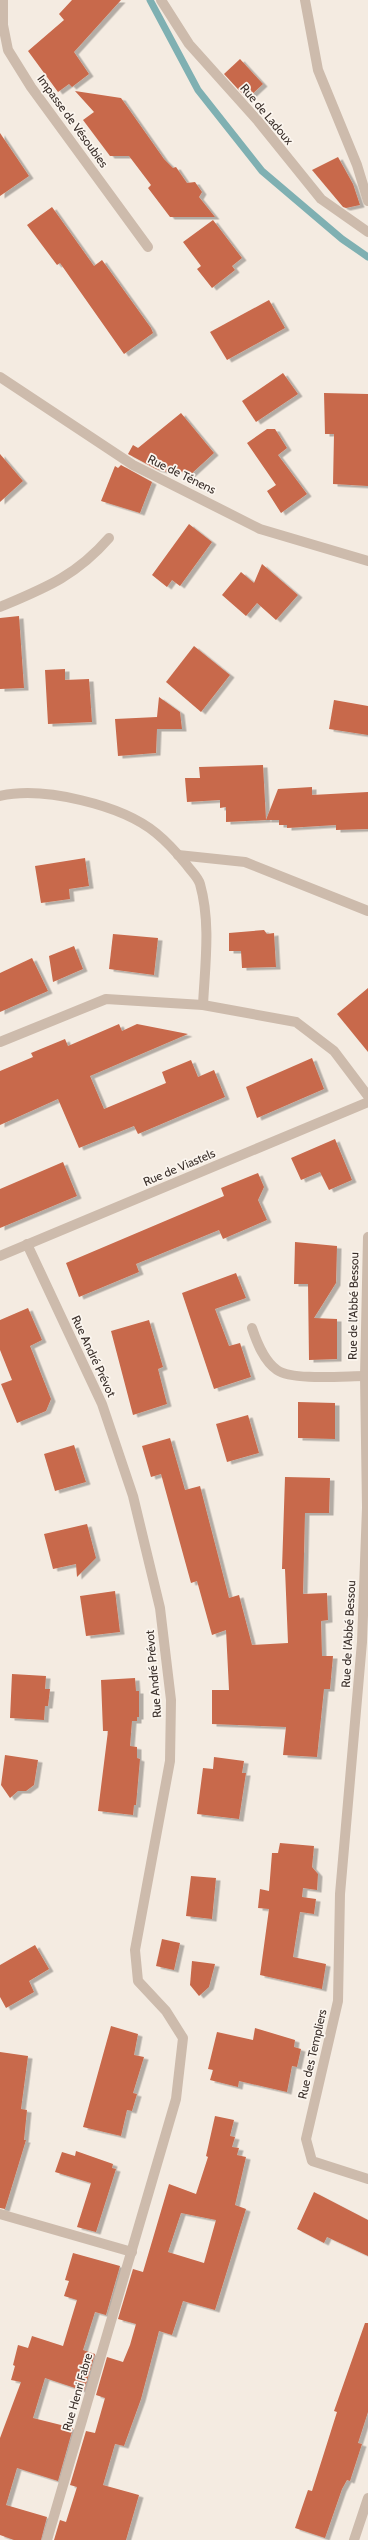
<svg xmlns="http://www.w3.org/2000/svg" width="368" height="2540" font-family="Cabin,sans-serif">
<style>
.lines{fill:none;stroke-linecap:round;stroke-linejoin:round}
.stream{stroke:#7fb0b2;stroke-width:7}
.building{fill:#c8694b;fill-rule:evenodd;filter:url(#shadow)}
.minor{stroke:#cdbbac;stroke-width:10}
.labels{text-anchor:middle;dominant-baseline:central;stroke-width:3.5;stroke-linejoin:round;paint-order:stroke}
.street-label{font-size:12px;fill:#3b302b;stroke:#fbf5ee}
</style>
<defs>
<filter id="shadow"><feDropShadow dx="4.5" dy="2.5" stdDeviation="0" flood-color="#0004"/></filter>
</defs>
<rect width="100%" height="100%" fill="#f4ebe1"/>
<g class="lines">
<!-- stream -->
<polyline class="stream" points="150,0 198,90 262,171 342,239 368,257"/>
</g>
<!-- building -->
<g class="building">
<polygon points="72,0 121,0 74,52 89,74 72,87 69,84 58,92 28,51 64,20 59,14"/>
<polygon points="240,59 263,84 247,99 224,74"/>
<polygon points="75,91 121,98 164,159 173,168 176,167 187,183 195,182 202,192 199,197 215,217 170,217 148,188 151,185 129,156 110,156 83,120 94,112"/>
<polygon points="0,133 29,176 0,196"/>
<polygon points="338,157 353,184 360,205 346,208 343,207 312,170"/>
<polygon points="52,207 94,266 102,260 151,328 153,333 124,354 60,263 57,265 27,225"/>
<polygon points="213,220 242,258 232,266 235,270 212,288 197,269 201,266 183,242"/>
<polygon points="269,300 285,328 227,360 210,332"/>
<polygon points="283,373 298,394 256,422 242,401"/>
<polygon points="324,393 368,394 368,486 333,484 334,434 325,434"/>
<polygon points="181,413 214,453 189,476 175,468 172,473 156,469 128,454 133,445 138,448"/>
<polygon points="267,429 275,429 287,448 278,455 307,494 281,513 267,491 276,485 247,443"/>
<polygon points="0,454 23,481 0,502"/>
<polygon points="121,465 152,482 140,513 101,501 115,466 118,468"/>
<polygon points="189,524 212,542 180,586 172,580 167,587 152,575"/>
<polygon points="262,564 298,595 276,620 257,603 246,616 222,595 241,572 254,583"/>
<polygon points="19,616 24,688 0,689 0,618"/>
<polygon points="194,646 230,675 201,712 166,682"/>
<polygon points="65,669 65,680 89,679 92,722 48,724 45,670"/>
<polygon points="159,697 180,712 182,729 157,729 156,753 118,756 115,719 157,717"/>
<polygon points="334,700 368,706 368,735 329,729"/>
<polygon points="263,765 266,820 226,822 226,807 220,808 220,800 187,802 185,778 200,778 199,767"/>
<polygon points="312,787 312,795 368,792 368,829 336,830 336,825 287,828 287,825 279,825 279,820 266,820 278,789"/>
<polygon points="85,858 89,886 69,889 70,899 41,903 35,866"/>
<polygon points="264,930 267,934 274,933 276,967 242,968 241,951 229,951 229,933"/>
<polygon points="113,934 158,938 154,975 109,969"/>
<polygon points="74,946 83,969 53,982 49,956"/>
<polygon points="32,958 48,991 0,1012 0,973"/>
<polygon points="368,988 368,1052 337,1014"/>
<polygon points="119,1024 122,1031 137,1024 188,1034 90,1076 104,1109 166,1083 162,1072 191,1060 198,1077 214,1070 225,1097 138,1134 134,1126 79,1148 58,1099 0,1125 0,1071 33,1057 31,1053 65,1039 68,1046"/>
<polygon points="312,1058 324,1089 257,1118 246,1087"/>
<polygon points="335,1139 352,1180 329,1190 320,1172 301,1180 291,1158"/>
<polygon points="63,1162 77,1196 0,1228 0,1189"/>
<polygon points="258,1173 264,1187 258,1200 267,1220 223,1239 219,1230 136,1264 139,1272 79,1297 66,1263 224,1196 221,1188"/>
<polygon points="295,1242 337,1246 336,1283 314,1318 337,1319 337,1359 309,1360 308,1284 294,1284"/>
<polygon points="236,1273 246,1298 215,1309 229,1346 240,1343 251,1377 214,1389 182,1293"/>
<polygon points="28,1308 42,1340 30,1346 51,1399 46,1411 17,1423 1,1384 12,1380 0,1350 0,1320"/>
<polygon points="149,1320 163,1367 158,1369 167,1404 133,1415 111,1331"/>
<polygon points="298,1402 335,1403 335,1439 298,1438"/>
<polygon points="248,1415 259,1453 227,1462 216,1424"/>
<polygon points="170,1438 185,1490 200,1486 229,1598 239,1595 252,1645 288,1643 285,1569 282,1569 285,1477 330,1478 329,1513 305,1513 303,1594 327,1593 328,1620 321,1621 322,1656 333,1656 330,1689 324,1689 317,1757 283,1755 286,1727 212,1724 212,1690 229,1690 226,1630 212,1635 197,1581 191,1583 161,1474 151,1477 142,1446"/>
<polygon points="74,1445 86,1482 55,1491 44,1454"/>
<polygon points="87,1524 96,1558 77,1577 76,1564 53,1569 44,1534"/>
<polygon points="115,1591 120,1632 86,1636 80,1596"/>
<polygon points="12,1674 46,1676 45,1689 50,1689 48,1706 45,1706 44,1720 10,1718"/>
<polygon points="135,1678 136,1691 139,1691 139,1717 137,1717 137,1721 132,1721 130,1746 137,1747 137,1758 140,1759 136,1805 134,1805 133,1815 98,1811 108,1731 103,1731 101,1680"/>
<polygon points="5,1755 38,1760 34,1785 26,1791 18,1791 10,1798 1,1785"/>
<polygon points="214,1757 244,1761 242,1773 246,1773 239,1819 197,1814 203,1768 213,1769"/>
<polygon points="280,1843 314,1846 312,1867 318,1874 317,1890 303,1888 302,1897 316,1899 314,1914 300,1912 293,1957 326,1964 322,1989 260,1975 269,1909 258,1908 260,1889 269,1891 272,1853 278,1853"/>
<polygon points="191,1876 216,1878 212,1919 186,1916"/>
<polygon points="162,1939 180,1943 174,1970 156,1966"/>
<polygon points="35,1945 49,1969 29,1981 34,1992 6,2008 0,1997 0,1965"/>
<polygon points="192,1961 215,1964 209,1987 199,1996 190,1985"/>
<polygon points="111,2026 138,2034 134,2055 144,2057 133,2093 137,2094 132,2111 127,2110 121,2136 83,2127"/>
<polygon points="255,2028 295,2040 294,2047 301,2049 297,2067 292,2066 287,2092 239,2081 238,2087 210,2080 213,2070 208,2069 217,2032 253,2040"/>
<polygon points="0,2052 28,2056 21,2109 27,2110 24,2140 26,2140 5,2209 0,2208"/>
<path d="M215,2116L234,2120L230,2136L235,2137L232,2147L239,2148L237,2155L246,2157L235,2205L246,2209L215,2310L183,2301L172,2335L159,2331L141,2399L124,2446L115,2444L103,2485L139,2495L126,2540H54L60,2520L66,2522L77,2487L70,2485L86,2431L95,2433L105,2398L96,2395L107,2357L123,2362L130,2345L136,2324L118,2319L133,2269L143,2272L169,2184L196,2194L208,2157L206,2156ZM181,2213L216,2220L204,2263L168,2252Z"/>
<polygon points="76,2151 113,2164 112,2168 116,2169 96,2232 77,2227 91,2183 55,2172 62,2152 75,2156"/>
<polygon points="314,2192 368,2220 368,2256 327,2237 324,2243 297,2229"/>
<polygon points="73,2253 120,2266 106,2315 95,2312 83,2350 95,2354 84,2391 45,2378 33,2418 73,2428 58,2481 17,2468 6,2505 47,2517 41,2540 14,2540 0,2535 0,2438 21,2382 11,2380 15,2366 13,2365 18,2345 28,2348 32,2336 63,2346 77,2300 64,2296 69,2281 65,2280"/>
<polygon points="365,2323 368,2323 368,2412 358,2443 362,2444 350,2481 347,2480 342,2489 325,2538 295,2528 308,2490 312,2491 337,2412 334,2411"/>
</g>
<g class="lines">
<!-- minor -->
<g class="minor">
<polyline points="3,0 3,25 8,50 31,87 148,247"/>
<polyline points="161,0 189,44 258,121 321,199 368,232"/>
<polyline points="305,0 318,70 357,165 368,201"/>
<polyline points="0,377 133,465 260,529 368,561"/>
<path d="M0,607C45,588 76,576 109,538"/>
<path d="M0,796C43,786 122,805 156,833C167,842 177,853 186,864C190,870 198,877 200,884C211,923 205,965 203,1005"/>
<polyline points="178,855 245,862 368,911"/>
<polyline points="0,1042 106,999 203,1005 296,1022 334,1051 368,1096"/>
<polyline points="368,1237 365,1376 367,1508 362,1642 340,1894 338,2001 306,2139 312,2161 368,2179"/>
<polyline points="27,1244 102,1404 133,1496 160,1608 171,1700 170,1761 135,1950 138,1981 166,2011 183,2038 176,2099 47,2540"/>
<polyline points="0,1256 368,1102"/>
<path d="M252,1328C257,1343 264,1361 277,1370C293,1381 345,1376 365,1376"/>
<polyline points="0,2214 132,2252"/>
<polyline points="354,2540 368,2498"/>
</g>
</g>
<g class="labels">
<!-- street labels -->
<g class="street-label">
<text transform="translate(267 114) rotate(50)">Rue de Ladoux</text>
<text transform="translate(73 121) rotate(54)">Impasse de Vésoubies</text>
<text transform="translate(182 474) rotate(26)">Rue de Ténens</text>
<text transform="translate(179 1167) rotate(-23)">Rue de Viastels</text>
<text transform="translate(353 1306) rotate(-89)">Rue de l'Abbé Bessou</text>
<text transform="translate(94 1356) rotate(65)">Rue André Prévot</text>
<text transform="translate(348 1634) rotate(-87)">Rue de l'Abbé Bessou</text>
<text transform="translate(153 1674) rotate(-95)">Rue André Prévot</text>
<text transform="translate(312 2054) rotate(-77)">Rue des Templiers</text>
<text transform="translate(77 2392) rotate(-74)">Rue Henri Fabre</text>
</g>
</g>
</svg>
